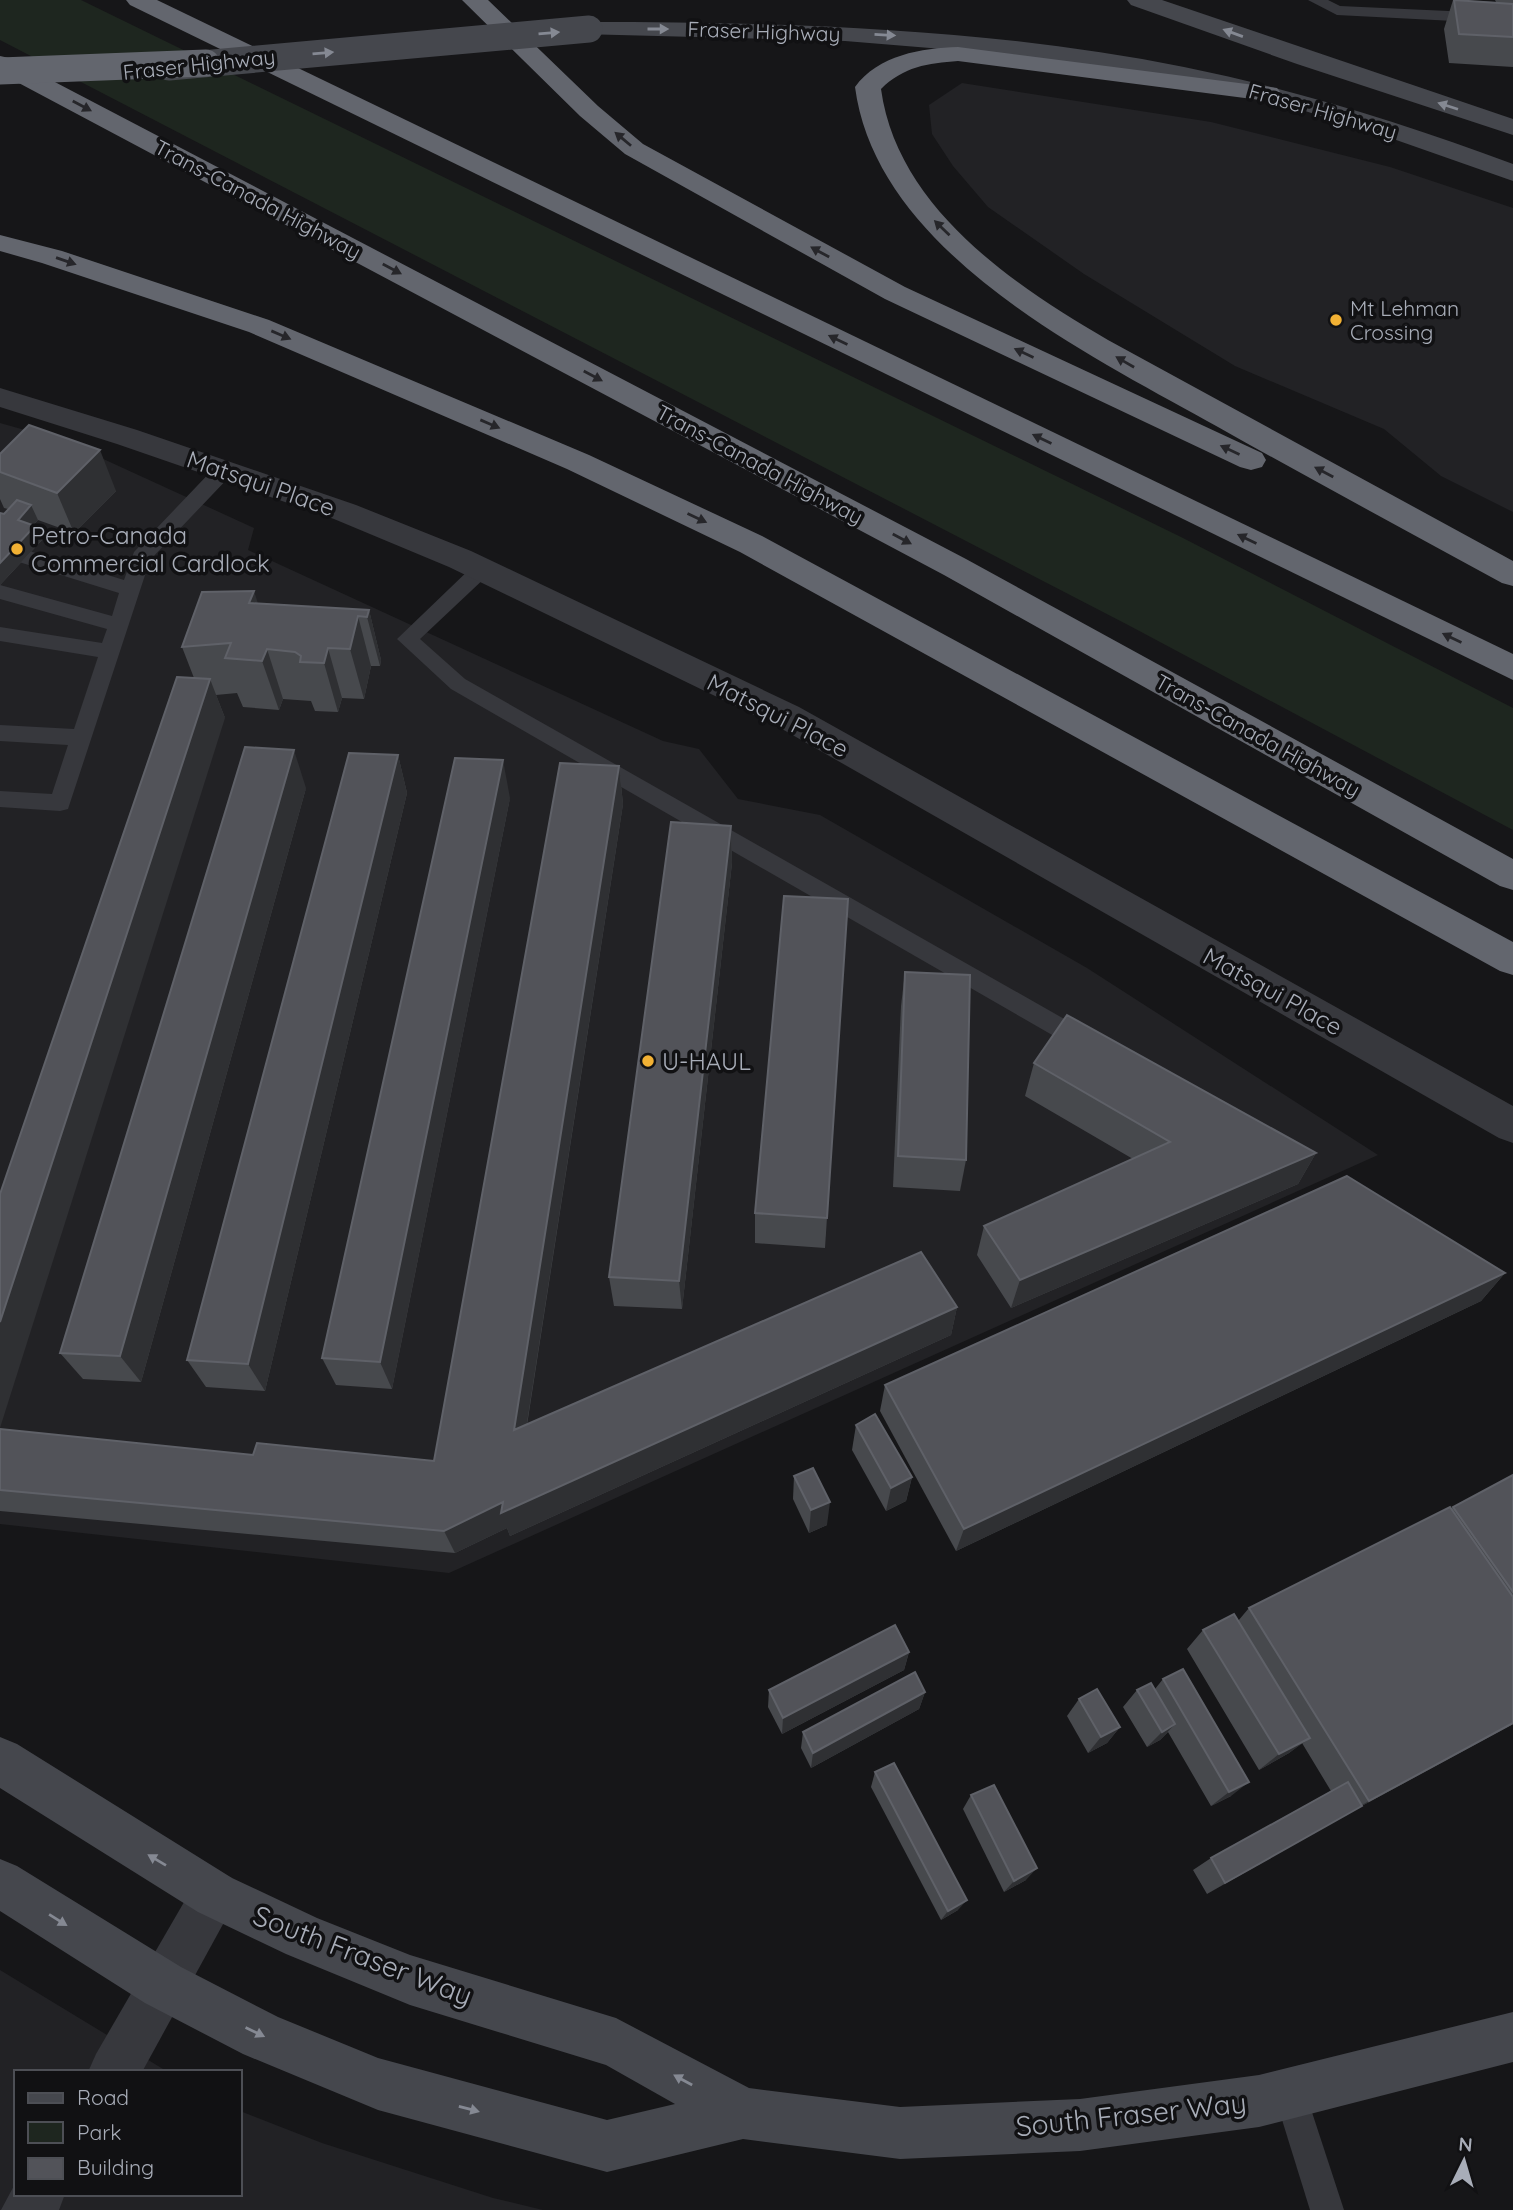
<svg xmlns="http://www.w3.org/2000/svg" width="1513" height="2210" font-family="Quicksand,sans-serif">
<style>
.built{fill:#222225}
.green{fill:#1e261f}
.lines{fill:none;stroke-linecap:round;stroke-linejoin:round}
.lane{fill:#37383d;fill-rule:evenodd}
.street{fill:#37383d;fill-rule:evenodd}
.secondary{fill:#45474d;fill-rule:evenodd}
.highway{fill:#63666e;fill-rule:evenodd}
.secondary-bridge{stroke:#45474d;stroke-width:27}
.highway-bridge{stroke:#63666e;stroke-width:27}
.wall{fill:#47494d}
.shaded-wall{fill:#2f3033}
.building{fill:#525359;stroke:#5f6168;stroke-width:2}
.oneway{fill:#858993}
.oneway2{fill:#26262a}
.poi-dot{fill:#f2b134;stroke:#111113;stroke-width:2.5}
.labels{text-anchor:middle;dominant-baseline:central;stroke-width:7;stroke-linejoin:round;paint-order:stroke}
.far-street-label{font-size:21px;fill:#a8adb8;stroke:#111113}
.far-poi-label{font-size:21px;fill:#a8adb8;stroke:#111113;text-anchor:start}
.street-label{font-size:24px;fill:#a8adb8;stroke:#111113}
.poi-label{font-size:24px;fill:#a8adb8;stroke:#111113;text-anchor:start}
.near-street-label{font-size:28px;fill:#a8adb8;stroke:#111113}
</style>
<rect width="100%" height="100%" fill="#161618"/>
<!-- built -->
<g class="built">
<polygon points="962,83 1211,122 1390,167 1513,208 1513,512 1441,476 1384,429 1235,366 1084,274 988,207 953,166 932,134 929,105"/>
<polygon points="0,423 64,441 254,528 248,550 663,741 699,749 738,799 820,815 1087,968 1378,1155 449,1573 0,1524"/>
<polygon points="0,1970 168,2072 16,2072 16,2194 240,2194 240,2111 322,2143 493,2198 543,2210 0,2210"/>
</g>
<!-- green -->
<polygon class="green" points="0,0 81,0 1181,537 1513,708 1513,830 1130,626 0,40"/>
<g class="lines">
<!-- lane -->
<g class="lane">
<polygon points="1308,0 1328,0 1340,6 1513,14 1513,24 1337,15"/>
<polygon points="225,463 232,464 235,469 232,474 150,560 68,809 60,811 0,807 0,791 52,794 68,745 0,741 0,725 74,729 98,657 0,641 0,627 102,643 107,629 0,599 0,585 112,616 119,593 19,562 16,557 19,552 26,550 124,580 134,552 218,464"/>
<polygon points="481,563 488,565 491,570 488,575 420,639 465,679 1096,1037 1100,1044 1096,1051 1088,1054 1080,1051 451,689 397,639 474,565"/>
<polygon points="1290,2078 1302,2082 1306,2094 1344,2210 1310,2210 1274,2094 1278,2082"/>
</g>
<!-- street -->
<g class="street">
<polygon points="0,388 137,430 356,505 471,551 799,707 1513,1106 1513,1143 1499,1138 775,725 449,567 334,519 117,444 0,407"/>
<polygon points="215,1871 232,1878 239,1895 142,2072 88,2072 96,2054 198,1878"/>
<polygon points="16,2182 16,2194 65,2194 59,2210 1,2210"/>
</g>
<!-- secondary -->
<g class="secondary">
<polygon points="1127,0 1162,0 1513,119 1513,135 1297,64 1131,5"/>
<path d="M589,22C788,22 988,28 1184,67C1297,90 1405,124 1513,164V181L1382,135L1289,106L1183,82L1099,67L1015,55L845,41L580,34L577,29L580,24Z"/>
<polygon points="0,1737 17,1744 232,1878 317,1918 410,1955 616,2018 749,2088 900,2107 1080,2099 1259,2075 1513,2012 1513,2062 1259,2127 1080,2151 900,2159 743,2139 607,2172 378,2110 243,2054 145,2003 0,1911 0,1859 17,1866 181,1967 278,2017 378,2058 607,2120 675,2104 606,2065 410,2005 286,1954 198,1912 0,1788"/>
</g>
<!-- highway -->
<g class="highway">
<polygon points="126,0 157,0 1513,654 1513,680 130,5"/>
<polygon points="462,0 488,0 598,106 643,144 905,287 1262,453 1266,460 1262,467 1251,470 1240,467 885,299 625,154 580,116"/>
<path d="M958,47L1277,88L1281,93L1277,98L1268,101L958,61C928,63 903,67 881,89C897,207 1013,285 1108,340L1513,561V586L1502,583C1407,531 1312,480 1218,427C1088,354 877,253 855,87C878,55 922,48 958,47Z"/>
<polygon points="0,56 9,58 966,559 1513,859 1513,890 1500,886 944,575 0,73"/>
<polygon points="0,235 62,251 269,320 589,455 762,536 1513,942 1513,975 1500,971 740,552 567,469 249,332 42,263 0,251"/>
</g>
<!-- secondary-bridge -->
<polyline class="secondary-bridge" points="169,67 589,29"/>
<!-- highway-bridge -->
<polyline class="highway-bridge" points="0,71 206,63"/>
</g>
<!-- wall -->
<g class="wall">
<polygon points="1453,0 1496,2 1495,0 1513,0 1513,67 1449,63 1444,29"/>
<polygon points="0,454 116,491 74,533 38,520 33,525 42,540 0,585 0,513 4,514 8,509 4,508 0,499"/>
<polygon points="258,603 369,610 381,660 380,666 371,666 364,699 342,698 338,712 315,711 311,701 283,699 279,710 243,707 237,693 216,695 225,718 194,678 182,647"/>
<polygon points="398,755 407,793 265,1391 206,1387 187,1360"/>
<polygon points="619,766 623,804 527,1425 957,1307 951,1335 510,1536 507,1528 455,1553 0,1511 0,1429 253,1455 434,1461"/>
<polygon points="306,788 141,1382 83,1379 60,1353"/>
<polygon points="510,798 392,1389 336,1385 322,1358"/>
<polygon points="731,826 732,863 682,1309 614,1306 609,1277"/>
<polygon points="848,899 825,1248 755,1243 755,1213"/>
<polygon points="905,972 966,1160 960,1191 893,1187 901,1006"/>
<polygon points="1034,1063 1316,1153 1298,1184 1011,1308 977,1255 984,1226 1133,1159 1025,1096"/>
<polygon points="1505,1273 1481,1301 956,1551 880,1411 885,1385"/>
<polygon points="856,1425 912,1477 906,1501 886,1511 852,1450"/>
<polygon points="1513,1475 1513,1724 1358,1808 1207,1894 1193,1870 1211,1858 1331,1791 1302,1743 1289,1753 1259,1770 1187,1649 1203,1630 1238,1621 1249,1608 1452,1508"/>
<polygon points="794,1476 827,1525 809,1533 793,1499"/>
<polygon points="909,1652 904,1670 782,1734 768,1707 769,1690"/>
<polygon points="1163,1679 1231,1796 1211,1806 1168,1732 1160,1740 1147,1747 1123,1707 1137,1690 1155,1689"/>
<polygon points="925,1692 919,1709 811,1768 801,1748 803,1732"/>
<polygon points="1079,1699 1120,1727 1107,1743 1088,1753 1067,1716"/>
<polygon points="875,1772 958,1910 941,1920 871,1787"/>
<polygon points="971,1795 1026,1880 1004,1892 963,1809"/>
</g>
<!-- shaded-wall -->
<g class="shaded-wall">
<polygon points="100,450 116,491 74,533 57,493"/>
<polygon points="31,505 38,520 24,534 18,520"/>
<polygon points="35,526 42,540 0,585 0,563"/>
<polygon points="254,591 270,641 249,603"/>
<polygon points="369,610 381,660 380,666 367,617"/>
<polygon points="358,616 371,666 364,699 350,649"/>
<polygon points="328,648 342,698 338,712 324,663"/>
<polygon points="267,649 283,699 279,710 262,661"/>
<polygon points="210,679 225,718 0,1428 0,1322"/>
<polygon points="294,750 306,788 141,1382 120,1356"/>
<polygon points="398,755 407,793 265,1391 248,1364"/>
<polygon points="503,760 510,798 392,1389 380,1362"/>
<polygon points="619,766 623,804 522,1455 514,1430"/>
<polygon points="731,826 732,863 682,1309 679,1281"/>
<polygon points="1316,1153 1298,1184 1011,1308 1020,1280"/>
<polygon points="1505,1273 1481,1301 956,1551 964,1529"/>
<polygon points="957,1307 951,1335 510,1536 507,1528 455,1553 444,1531 503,1502"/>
<polygon points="912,1477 906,1501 886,1511 891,1488"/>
<polygon points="830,1502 827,1525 809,1533 811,1510"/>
<polygon points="909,1652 904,1670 782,1734 783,1718"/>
<polygon points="925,1692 919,1709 811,1768 813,1753"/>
<polygon points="1513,1723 1358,1808 1207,1894 1369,1801"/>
<polygon points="1175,1724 1160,1740 1147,1747 1162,1732"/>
<polygon points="1120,1727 1107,1743 1088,1753 1101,1737"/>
<polygon points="1310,1738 1289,1753 1259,1770 1279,1754"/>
<polygon points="1249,1782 1231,1796 1211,1806 1229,1792"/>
<polygon points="1037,1868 1026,1880 1004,1892 1014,1881"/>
<polygon points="967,1900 958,1910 941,1920 948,1911"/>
</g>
<!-- building -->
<g class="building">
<polygon points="1454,0 1513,4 1513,37 1459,34"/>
<polygon points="29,425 100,450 57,493 0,472 0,454"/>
<polygon points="17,500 31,505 18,520 35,526 0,563 0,513 4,514"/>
<polygon points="254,591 249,603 369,610 367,617 358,616 350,649 328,648 324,663 300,662 301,656 295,652 267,649 262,661 225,658 231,643 182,647 202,592"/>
<polygon points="177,677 210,679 0,1322 0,1194"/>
<polygon points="245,747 294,750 120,1356 60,1353"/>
<polygon points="349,753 398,755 248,1364 187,1360"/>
<polygon points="455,758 503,760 380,1362 322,1358"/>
<polygon points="560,763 619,766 514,1430 921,1252 957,1307 501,1513 503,1502 444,1531 0,1490 0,1429 253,1455 257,1443 434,1461"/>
<polygon points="671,822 731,826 679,1281 609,1277"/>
<polygon points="784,896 848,899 827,1218 755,1213"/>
<polygon points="905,972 970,975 966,1160 898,1156"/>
<polygon points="1067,1015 1316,1153 1020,1280 984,1226 1170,1142 1034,1063"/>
<polygon points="1347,1176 1505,1273 964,1529 885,1385"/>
<polygon points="875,1414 912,1477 891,1488 856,1425"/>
<polygon points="813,1468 830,1502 811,1510 794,1476"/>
<polygon points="1513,1475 1513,1592 1453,1507"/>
<polygon points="1450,1507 1513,1597 1513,1723 1369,1801 1249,1608"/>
<polygon points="1234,1614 1310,1738 1279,1754 1203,1630"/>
<polygon points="895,1625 909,1652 783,1718 769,1690"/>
<polygon points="1183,1669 1249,1782 1229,1792 1163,1679"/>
<polygon points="915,1672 925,1692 813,1753 803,1732"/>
<polygon points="1151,1683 1175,1724 1162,1732 1137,1690"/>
<polygon points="1097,1689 1120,1727 1101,1737 1079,1699"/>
<polygon points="894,1763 967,1900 948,1911 875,1772"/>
<polygon points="1348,1782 1362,1806 1225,1883 1211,1858"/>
<polygon points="994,1785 1037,1868 1014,1881 971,1795"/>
</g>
<!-- one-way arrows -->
<defs><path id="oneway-solid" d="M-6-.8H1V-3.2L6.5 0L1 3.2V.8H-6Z" transform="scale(1.75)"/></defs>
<g class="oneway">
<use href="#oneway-solid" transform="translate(658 29)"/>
<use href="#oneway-solid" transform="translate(549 33) rotate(-5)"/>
<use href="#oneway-solid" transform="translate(1233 33) rotate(-160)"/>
<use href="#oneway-solid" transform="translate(885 35) rotate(3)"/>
<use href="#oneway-solid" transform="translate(323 53) rotate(-5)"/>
<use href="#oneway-solid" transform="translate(1448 106) rotate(-162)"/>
<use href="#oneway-solid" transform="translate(157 1860) rotate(-149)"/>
<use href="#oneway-solid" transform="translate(58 1920) rotate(32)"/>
<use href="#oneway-solid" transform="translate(255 2032) rotate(26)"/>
<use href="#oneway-solid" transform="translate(683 2080) rotate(-151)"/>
<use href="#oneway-solid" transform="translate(469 2109) rotate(15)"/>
</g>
<g class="oneway2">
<use href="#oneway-solid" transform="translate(82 106) rotate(28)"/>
<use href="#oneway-solid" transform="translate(623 139) rotate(-140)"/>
<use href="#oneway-solid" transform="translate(942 228) rotate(-136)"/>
<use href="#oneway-solid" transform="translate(820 252) rotate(-151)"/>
<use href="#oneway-solid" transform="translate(66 261) rotate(19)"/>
<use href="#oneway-solid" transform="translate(392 269) rotate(28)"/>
<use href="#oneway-solid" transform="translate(281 335) rotate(23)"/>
<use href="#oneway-solid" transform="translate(838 340) rotate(-154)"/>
<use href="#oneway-solid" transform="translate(1024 353) rotate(-155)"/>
<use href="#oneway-solid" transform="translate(1125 362) rotate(-150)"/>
<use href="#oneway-solid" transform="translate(593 376) rotate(28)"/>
<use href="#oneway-solid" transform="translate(490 424) rotate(23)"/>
<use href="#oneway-solid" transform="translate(1042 439) rotate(-154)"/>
<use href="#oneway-solid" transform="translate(1230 450) rotate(-155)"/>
<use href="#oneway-solid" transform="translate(1324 472) rotate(-152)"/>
<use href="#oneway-solid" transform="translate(697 518) rotate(25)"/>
<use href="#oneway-solid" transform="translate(902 539) rotate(28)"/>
<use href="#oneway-solid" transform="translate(1247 539) rotate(-154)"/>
<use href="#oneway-solid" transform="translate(1452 638) rotate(-154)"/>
</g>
<!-- markers -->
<g class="poi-dot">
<circle cx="1336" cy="320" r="7"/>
<circle cx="17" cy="549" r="7"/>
<circle cx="648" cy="1061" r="7"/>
</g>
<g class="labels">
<!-- far-street labels -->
<g class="far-street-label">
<text transform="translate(764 31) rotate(2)">Fraser Highway</text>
<text transform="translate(199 64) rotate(-6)">Fraser Highway</text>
<text transform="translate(1323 111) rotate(16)">Fraser Highway</text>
<text transform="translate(258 199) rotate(28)">Trans-Canada Highway</text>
<text transform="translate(760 464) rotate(28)">Trans-Canada Highway</text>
<text transform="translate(1258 735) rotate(29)">Trans-Canada Highway</text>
</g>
<!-- far-poi labels -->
<g class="far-poi-label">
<text x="1350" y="308">Mt Lehman<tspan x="1350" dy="24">Crossing</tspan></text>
</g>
<!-- street labels -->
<g class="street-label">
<text transform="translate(261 483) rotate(19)">Matsqui Place</text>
<text transform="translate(778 715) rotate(27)">Matsqui Place</text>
<text transform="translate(1273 991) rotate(29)">Matsqui Place</text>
</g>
<!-- poi labels -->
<g class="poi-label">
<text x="31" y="535">Petro-Canada<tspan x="31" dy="28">Commercial Cardlock</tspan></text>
<text x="662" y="1061">U-HAUL</text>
</g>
<!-- near-street labels -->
<g class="near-street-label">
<text transform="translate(363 1955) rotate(21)">South Fraser Way</text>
<text transform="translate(1131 2114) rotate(-6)">South Fraser Way</text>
</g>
</g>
<!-- legend -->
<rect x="14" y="2070" width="228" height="126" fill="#111113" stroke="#4d4f55" stroke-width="2"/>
<rect x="28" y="2093" width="35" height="10" fill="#45474d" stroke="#4d4f55" stroke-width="2"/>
<text x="77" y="2105" font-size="21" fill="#a8adb8">Road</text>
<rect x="28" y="2122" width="35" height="21" fill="#1e261f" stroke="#4d4f55" stroke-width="2"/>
<text x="77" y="2140" font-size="21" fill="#a8adb8">Park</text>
<rect x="28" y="2158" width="35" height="21" fill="#525359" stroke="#4d4f55" stroke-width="2"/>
<text x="77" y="2175" font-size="21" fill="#a8adb8">Building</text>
<!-- north arrow -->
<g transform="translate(1464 2161) rotate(5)" stroke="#111113" stroke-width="5" paint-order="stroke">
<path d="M0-5L12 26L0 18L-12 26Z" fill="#a8adb8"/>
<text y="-10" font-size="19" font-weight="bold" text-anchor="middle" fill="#a8adb8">N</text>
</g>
</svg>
